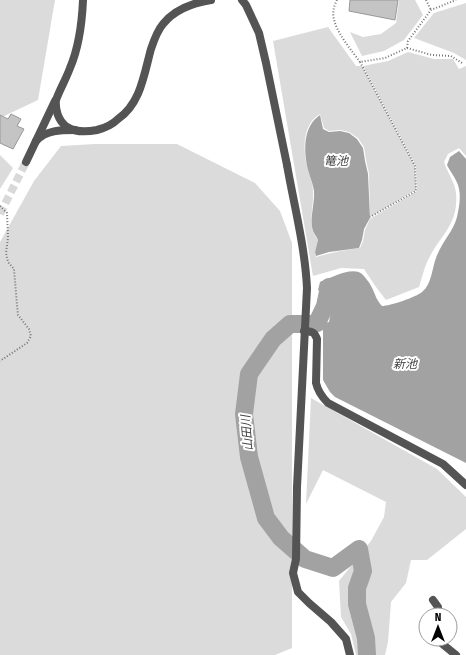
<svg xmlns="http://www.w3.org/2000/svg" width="466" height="655" font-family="'Fira Sans Condensed','Noto Sans JP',sans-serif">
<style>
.green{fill:#dbdbdb}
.water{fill:#a2a2a2}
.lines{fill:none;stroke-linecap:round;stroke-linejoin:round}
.river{stroke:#a2a2a2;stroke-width:18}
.building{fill:#c4c4c4;stroke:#989898}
.tertiary-tunnel{stroke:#d9d9d9;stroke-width:8;stroke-dasharray:8 4;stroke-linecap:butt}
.path{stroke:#767676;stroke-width:2;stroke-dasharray:1 2;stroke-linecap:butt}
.minor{stroke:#545454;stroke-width:8}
.tertiary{stroke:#545454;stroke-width:8}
.labels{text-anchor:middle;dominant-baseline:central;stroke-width:4;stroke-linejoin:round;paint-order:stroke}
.water-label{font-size:12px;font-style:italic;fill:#434343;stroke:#fff}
</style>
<rect width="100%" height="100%" fill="#fff"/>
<!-- green -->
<g class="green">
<polygon points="0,0 55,0 38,100 0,118"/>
<polygon points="399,0 415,0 423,15 404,40 384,51 362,56 350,32 363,37 381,34 396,23"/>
<polygon points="466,3 466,60 454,53 414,38 434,13"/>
<path d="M328,27L356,66H362L415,166L416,190L370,217L369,174L366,160L364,147L358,138L349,132L340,130L329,131L324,128L320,114C301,125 303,152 308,170C310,177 313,184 313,191C314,204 309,219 313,232C314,234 316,237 318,240L315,252L316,257C330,253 345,250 360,248L363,241L365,230L370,219L417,191L416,166L363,66L388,61L408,52L434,59H453L459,69L466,66V156L459,148L448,154L444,162C447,172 455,182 456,193C459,225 440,235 428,260C424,268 422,278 419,287L386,300L376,287L364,269L341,268L313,276L273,41Z"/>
<polygon points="95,144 177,144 255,183 280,211 292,243 292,648 275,655 0,655 0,242 34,181 61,146"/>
<polygon points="0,155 13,168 0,189"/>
<polygon points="311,398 437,469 466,497 466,529 427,560 411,560 406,583 391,602 388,642 385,655 356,655 351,634 341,617 339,581 371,541 384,517 386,502 323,470 306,504"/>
</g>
<!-- water -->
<g class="water">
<path d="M320,115L323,129L329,132L340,131L349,133L357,139L363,148L365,161L368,174L370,218L364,229L362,240L359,248L329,252L316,256L315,252L318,240C317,237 314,234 313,231C309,219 315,204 314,191C313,184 310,177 308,170C304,152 302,127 320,115Z"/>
<path d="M459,151L466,159V463L335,397L330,392L323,380V329L325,323L329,322L334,296L332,293L321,292L318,290L320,282C331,278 352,266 362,274C365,277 369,282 371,286C375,293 376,300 382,306C390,306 416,297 422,292C432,284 432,268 436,258C441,243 453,232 457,217C459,208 461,198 459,189C458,181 451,173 447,165L450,157Z"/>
</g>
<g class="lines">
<!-- river -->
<polyline class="river" points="346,296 340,290 329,287 325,306 317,323 311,324 290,324 273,339 249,374 244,414 249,457 266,518 281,538 305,559 333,568 359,549 363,571 357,588 357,604 366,638 367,655"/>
</g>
<!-- building -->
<g class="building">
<polygon points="350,0 398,0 395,20 349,11"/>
<polygon points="11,114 21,119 17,126 24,129 13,149 0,143 0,115 8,119"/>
</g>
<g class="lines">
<!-- tertiary-tunnel -->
<polyline class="tertiary-tunnel" points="0,214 26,162"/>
<!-- path -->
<g class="path">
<path d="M337,0C334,6 332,13 334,19C336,32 352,51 360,62L385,58L407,48L408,41L431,10L456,0"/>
<polyline points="426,0 431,10"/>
<polyline points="407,48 432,55 451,56 462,63"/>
<polyline points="360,62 415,166 416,191 370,217"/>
<polyline points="0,206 7,213 8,238 6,253 8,262 14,269 17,305 18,315 29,329 31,336 27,343 0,361"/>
</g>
<!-- minor -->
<g class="minor">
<path d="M36,141C46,130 61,130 75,130"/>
<path d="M287,165C294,205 305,247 307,288L297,487L296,559L293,573L298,592L309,603L331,622L346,639L350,655"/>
<path d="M304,331C312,332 314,331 317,339L316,383C318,392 322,397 328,403L443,464L466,485"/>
<polyline points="433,600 438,607 438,615"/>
<polyline points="438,639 440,642 456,655"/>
</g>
<!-- tertiary -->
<g class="tertiary">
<path d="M83,0C82,23 79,47 70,68C66,79 60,89 56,100C55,109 58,121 67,127C75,132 87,132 97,130C105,128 112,125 118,119C141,103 144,74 151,49C154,40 157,31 163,24C175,9 192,3 211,0"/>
<polyline points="242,0 246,5 259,33 266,63 287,165"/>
<polyline points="26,162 55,101"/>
</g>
</g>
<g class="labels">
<!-- water labels -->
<g class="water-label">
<text x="336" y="161">篭池</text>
<text x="405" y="364">新池</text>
<text transform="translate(247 433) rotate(-95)">山田川</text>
</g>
</g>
<!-- north arrow -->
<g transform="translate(438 627)"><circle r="19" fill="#ffffff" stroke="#999999"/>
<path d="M0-3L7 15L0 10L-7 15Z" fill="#000000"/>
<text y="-6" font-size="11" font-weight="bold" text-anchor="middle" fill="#000000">N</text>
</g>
</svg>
